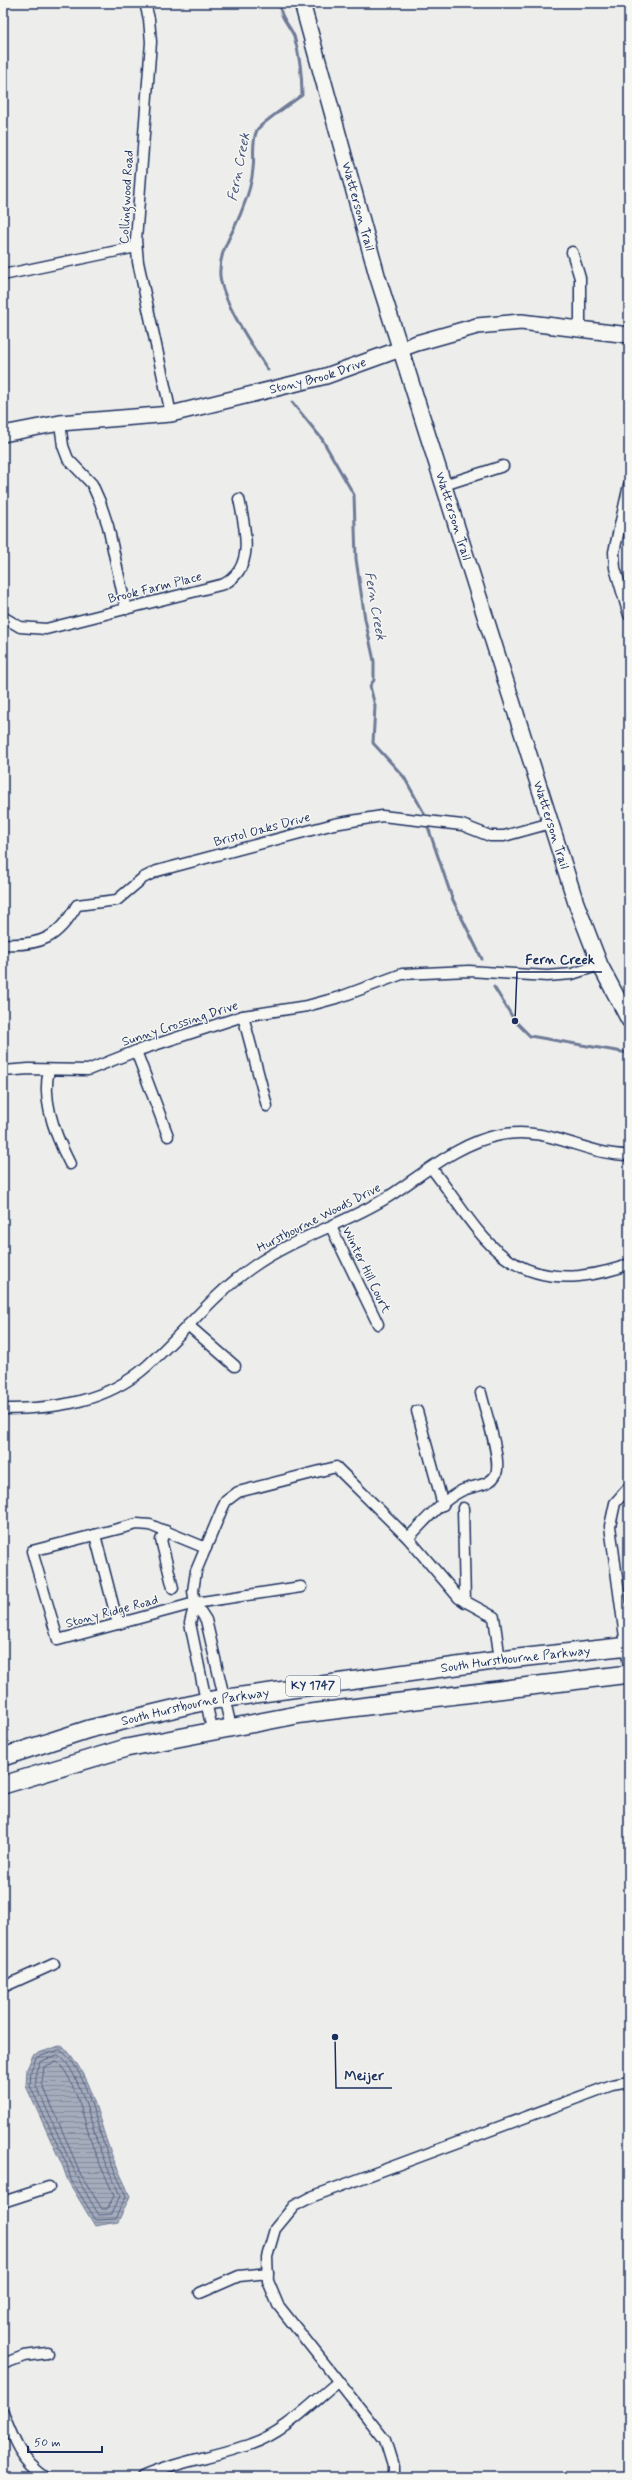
<svg xmlns="http://www.w3.org/2000/svg" width="632" height="2480" font-family="Mynerve,sans-serif">
<style>
.water{fill:url(#water-rules);stroke:#6e7a96}
.lines{fill:none;stroke-linecap:round;stroke-linejoin:round}
.shore{stroke:#526184;stroke-width:1}
.stream{stroke:#6e7a96;stroke-width:3}
.street-casing{stroke:#1b2f5e;stroke-width:13}
.secondary-casing{stroke:#1b2f5e;stroke-width:18}
.primary-casing{stroke:#1b2f5e;stroke-width:20}
.street{stroke:#f6f6f2;stroke-width:10}
.secondary{stroke:#f6f6f2;stroke-width:15}
.primary{stroke:#f6f6f2;stroke-width:17}
.labels{text-anchor:middle;dominant-baseline:central;stroke-width:3;stroke-linejoin:round;paint-order:stroke}
.shield{fill:#f6f6f2;stroke:#5d6b8a;stroke-width:1}
.shield-label{font-size:12px;font-weight:bold;fill:#1b2f5e}
.street-label{font-size:13px;fill:#1b2f5e;stroke:#f6f6f2}
.water-label{font-size:14px;font-style:italic;fill:#44547a;stroke:#f6f6f2}
.leader{fill:none;stroke:#1b2f5e;stroke-width:1.5}
.callout-dot{fill:#1b2f5e;stroke:#f6f6f2;stroke-width:1.5}
.callout-label{font-size:14px;text-anchor:middle;font-weight:bold;fill:#1b2f5e;stroke:#f6f6f2;stroke-width:3;stroke-linejoin:round;paint-order:stroke}
</style>
<defs>
<pattern id="water-rules" width="6" height="5" patternUnits="userSpaceOnUse"><rect width="6" height="5" fill="#a5acbc"/><path d="M0 2.5h6" fill="none" stroke="#868c9c"/></pattern>
</defs>
<rect width="100%" height="100%" fill="#edeeec"/>
<filter id="ink" filterUnits="userSpaceOnUse"><feTurbulence type="fractalNoise" baseFrequency=".025" numOctaves="2"/><feDisplacementMap in="SourceGraphic" scale="8" xChannelSelector="R" yChannelSelector="G"/><feConvolveMatrix kernelMatrix="1 2 1 2 8 2 1 2 1" color-interpolation-filters="sRGB"/></filter>
<g filter="url(#ink)">
<!-- water -->
<path class="water" d="M62,2045C89,2072 96,2110 108,2145C114,2163 123,2179 130,2196L118,2222L95,2226L68,2181L63,2167L26,2086L27,2069L33,2055Z"/>
<g class="lines">
<!-- shore -->
<g class="shore">
<path d="M60,2050C86,2067 94,2119 105,2147C110,2164 119,2179 126,2196L115,2219L96,2220L71,2180L67,2165L30,2086L31,2070L36,2058Z"/>
<path d="M58,2055C79,2067 92,2128 100,2150C106,2166 114,2180 120,2196L111,2214L99,2215C73,2174 56,2129 36,2085V2071L40,2062Z"/>
<path d="M57,2062C76,2077 86,2130 95,2153C101,2167 108,2181 114,2196L107,2209H102L81,2175L42,2083L44,2067Z"/>
</g>
<!-- stream -->
<g class="stream">
<path d="M268,370C253,347 223,303 220,276C218,250 234,233 242,210C247,198 252,182 253,169C255,156 251,143 257,130C260,124 294,101 302,95C302,74 300,56 294,36C289,24 279,17 280,3"/>
<polyline points="292,402 322,439 354,495 356,559 365,619 374,661 374,680 370,686 375,706 373,743 404,777 424,813"/>
<polyline points="428,827 452,898 482,959"/>
<polyline points="494,987 515,1021 530,1036 628,1053"/>
</g>
<!-- street casing -->
<g class="street-casing">
<g id="street">
<polyline points="145,3 149,19 151,42 136,240 138,262 171,414"/>
<polyline points="572,252 580,278 580,329"/>
<polyline points="3,275 136,247"/>
<polyline points="60,423 63,446 68,459 92,484 100,502 108,526 126,609"/>
<polyline points="444,485 503,466"/>
<polyline points="629,485 614,552 615,568 629,615"/>
<path d="M3,617L20,627L46,629L224,584C256,567 245,528 239,499"/>
<path d="M3,944C41,946 58,938 77,905L117,900L143,878L157,871L334,824L382,816L462,825L490,836H504L551,823"/>
<polyline points="243,1016 267,1106"/>
<polyline points="136,1051 168,1136"/>
<path d="M49,1070C41,1101 56,1137 70,1164"/>
<polyline points="3,1071 29,1069 88,1070 136,1051 243,1016 307,1006 340,997 402,974 469,971 547,976 572,974 600,965"/>
<path d="M432,1169C475,1223 498,1283 579,1276C596,1274 613,1271 629,1264"/>
<polyline points="331,1227 378,1324"/>
<polyline points="188,1325 235,1366"/>
<path d="M3,1409C55,1409 107,1402 147,1366C184,1333 213,1294 254,1266C295,1237 345,1224 388,1197C422,1175 459,1142 500,1135C549,1125 583,1155 629,1155"/>
<polyline points="417,1411 443,1505"/>
<polyline points="629,1487 615,1503 610,1526 629,1667"/>
<polyline points="463,1508 465,1602"/>
<polyline points="166,1531 161,1540 173,1588"/>
<polyline points="95,1535 118,1624"/>
<path d="M408,1538C424,1522 441,1501 461,1491C472,1485 490,1487 496,1474C502,1459 485,1411 481,1393"/>
<polyline points="206,1548 150,1525 137,1524 32,1551 58,1640 195,1603 301,1587"/>
<polyline points="195,1603 190,1623 212,1730"/>
<polyline points="231,1727 206,1620 195,1603 193,1591 196,1571 222,1509 226,1501 238,1492 336,1467 408,1538 459,1598 494,1617 500,1660"/>
<polyline points="3,1987 54,1964"/>
<polyline points="3,2202 49,2187"/>
<polyline points="200,2293 239,2276 268,2273"/>
<polyline points="3,2364 24,2356 47,2353"/>
<path d="M3,2413C14,2441 20,2459 45,2477"/>
<path d="M142,2477C177,2461 215,2457 251,2444C284,2433 311,2404 338,2382"/>
<polyline points="393,2477 393,2466 385,2440 278,2305 268,2281 267,2257 275,2229 294,2206 311,2197 612,2085 629,2082"/>
</g>
</g>
<!-- secondary casing -->
<g class="secondary-casing">
<g id="secondary">
<path id="s1" d="M302,3L377,275L576,903L600,965L629,1020"/>
<path id="s2" d="M3,434L60,423L171,414L326,376L417,343L477,326L521,322L629,335"/>
</g>
</g>
<!-- primary casing -->
<g class="primary-casing">
<g id="primary">
<path id="s3" d="M3,1757L89,1729L206,1701L500,1660L629,1646"/>
<polyline points="3,1785 126,1748 302,1714 629,1674"/>
</g>
</g>
<!-- street -->
<use href="#street" class="street"/>
<!-- secondary -->
<use href="#secondary" class="secondary"/>
<!-- primary -->
<use href="#primary" class="primary"/>
</g>
</g>
<g class="labels">
<!-- shield labels -->
<rect class="shield" x="286" y="1676" width="54" height="20" rx="3"/>
<g class="shield-label">
<text x="313" y="1686">KY 1747</text>
</g>
<!-- street labels -->
<g class="street-label">
<text transform="translate(127 197) rotate(-87)">Collingwood Road</text>
<text stroke="none"><textPath href="#s1" startOffset="211">Watterson Trail</textPath></text>
<text stroke="none"><textPath href="#s2" startOffset="321">Stony Brook Drive</textPath></text>
<text stroke="none"><textPath href="#s1" startOffset="535">Watterson Trail</textPath></text>
<text transform="translate(155 588) rotate(-14)">Brook Farm Place</text>
<text stroke="none"><textPath href="#s1" startOffset="859">Watterson Trail</textPath></text>
<text transform="translate(262 830) rotate(-15)">Bristol Oaks Drive</text>
<text transform="translate(180 1024) rotate(-18)">Sunny Crossing Drive</text>
<text transform="translate(319 1218) rotate(-27)">Hurstbourne Woods Drive</text>
<text transform="translate(366 1270) rotate(64)">Winter Hill Court</text>
<text transform="translate(112 1612) rotate(-15)">Stony Ridge Road</text>
<text stroke="none"><textPath href="#s3" startOffset="523">South Hurstbourne Parkway</textPath></text>
<text stroke="none"><textPath href="#s3" startOffset="199">South Hurstbourne Parkway</textPath></text>
</g>
<!-- water labels -->
<g class="water-label">
<text transform="translate(239 167) rotate(-79)">Fern Creek</text>
<text transform="translate(375 606) rotate(80)">Fern Creek</text>
</g>
</g>
<!-- callouts -->
<path class="leader" d="M515 1021L517 972H602M335 2037L336 2088H392"/>
<g class="callout-dot">
<circle cx="515" cy="1021" r="4"/>
<circle cx="335" cy="2037" r="4"/>
</g>
<g class="callout-label">
<text x="560" y="964">Fern Creek</text>
<text x="364" y="2080">Meijer</text>
</g>
<!-- margin -->
<rect width="632" height="2480" fill="none" stroke="#f6f6f2" stroke-width="16"/>
<rect x="8" y="8" width="616" height="2464" fill="none" stroke="#1b2f5e" stroke-width="1.5" filter="url(#ink)"/>
<!-- scale -->
<path d="M28 2446v6h74v-6" fill="none" stroke="#1b2f5e" stroke-width="2"/>
<text x="34" y="2446" font-size="12" fill="#1b2f5e" stroke="#f6f6f2" stroke-width="3" paint-order="stroke">50 m</text>
</svg>
